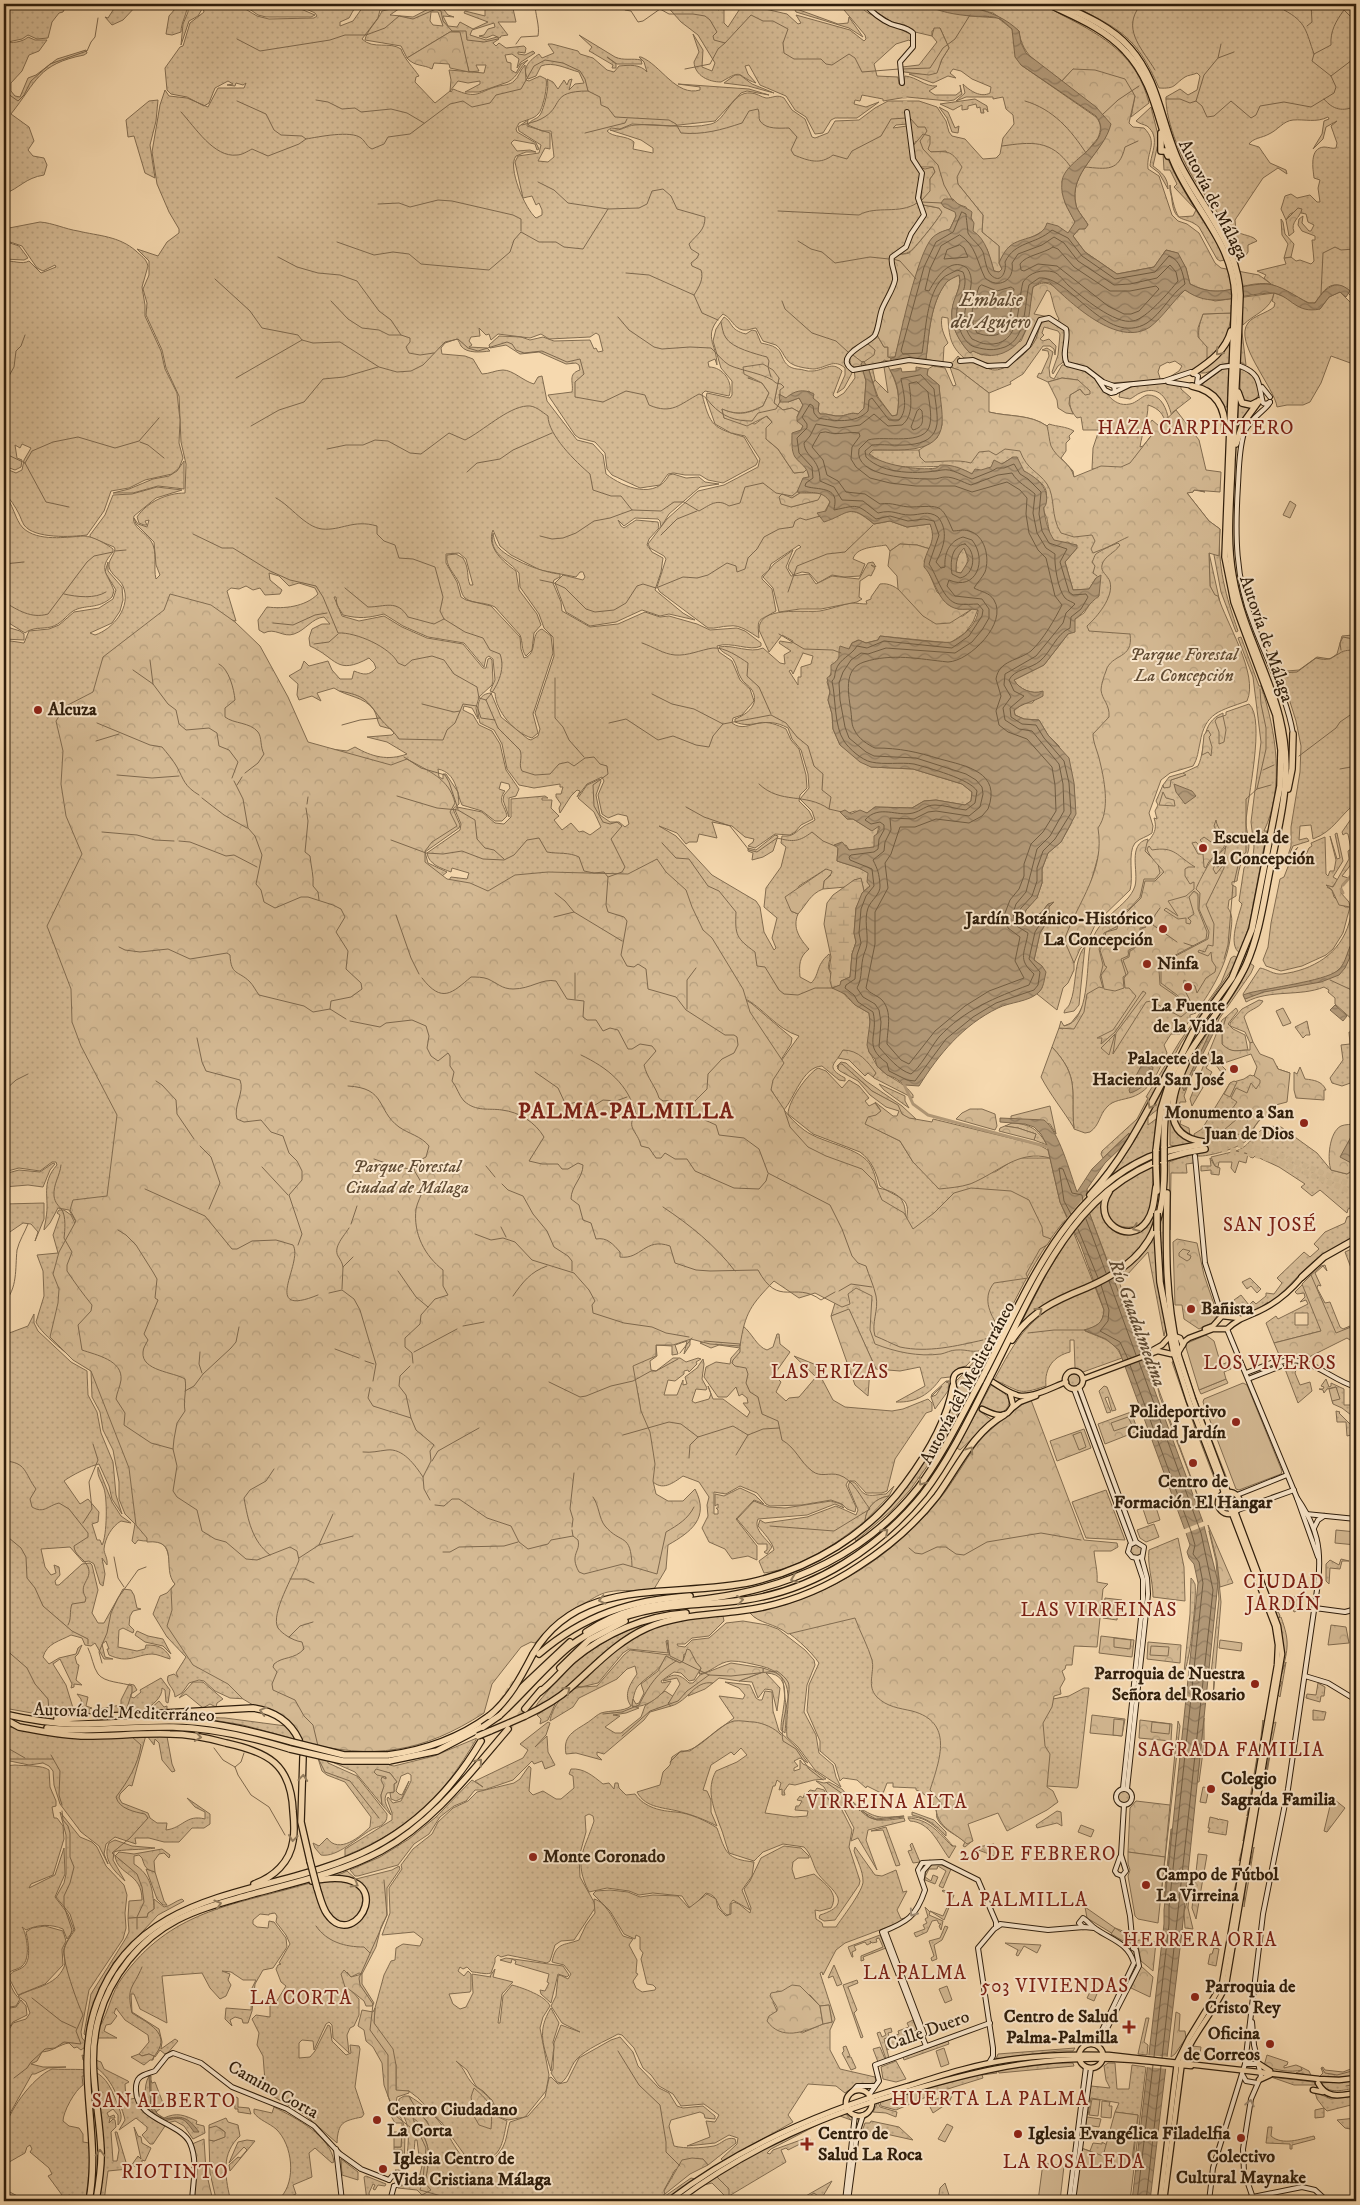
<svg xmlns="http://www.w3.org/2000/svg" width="1360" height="2205" font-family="'IM FELL DW Pica',serif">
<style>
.grass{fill:url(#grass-dots);stroke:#826c50;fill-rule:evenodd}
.forest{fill:url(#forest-crowns);stroke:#826c50}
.wetland{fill:url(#wetland-marsh);stroke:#826c50}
.pitch{fill:#d4b993;stroke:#826c50}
.water{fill:url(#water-waves);stroke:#7e684d;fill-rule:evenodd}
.pier{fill:#f6d9af}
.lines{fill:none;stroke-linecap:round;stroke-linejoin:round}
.shore{stroke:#705c42;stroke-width:1}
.stream{stroke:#7e684d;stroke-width:1}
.canal{stroke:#b29978;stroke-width:3}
.secondary-tunnel{stroke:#ceb48e;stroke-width:4;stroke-dasharray:4 2;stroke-linecap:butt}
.primary-tunnel{stroke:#ceb48e;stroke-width:4.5;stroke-dasharray:4.5 2;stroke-linecap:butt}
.highway-tunnel{stroke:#ceb48e;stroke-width:5.5;stroke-dasharray:5.5 3;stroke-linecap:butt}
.secondary-casing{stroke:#2f1e0c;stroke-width:6}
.primary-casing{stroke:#2f1e0c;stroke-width:7}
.highway-casing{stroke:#2f1e0c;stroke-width:8}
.secondary{stroke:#f9e6cb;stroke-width:4}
.primary{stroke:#f6d9af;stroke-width:4.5}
.highway{stroke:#f6d9af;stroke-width:5.5}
.highway-bridge-casing{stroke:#2f1e0c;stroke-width:8;stroke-linecap:butt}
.highway-bridge{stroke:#f6d9af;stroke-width:5.5}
.oneway{stroke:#927c5e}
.oneway2{stroke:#9e8c75}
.poi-dot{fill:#8f2418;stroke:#f9e6cb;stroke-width:2}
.labels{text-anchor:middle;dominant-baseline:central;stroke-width:4;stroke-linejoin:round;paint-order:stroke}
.street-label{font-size:18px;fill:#2f1e0c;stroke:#f9e6cb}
.park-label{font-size:18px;font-style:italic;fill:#614c34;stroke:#f9e6cb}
.poi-label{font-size:18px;font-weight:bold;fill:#2f1e0c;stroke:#f9e6cb;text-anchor:start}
.water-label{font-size:19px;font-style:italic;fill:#5d4932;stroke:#f9e6cb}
.neighbourhood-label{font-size:19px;letter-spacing:1px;fill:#7a1f14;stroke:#f9e6cb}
.district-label{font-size:22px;font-weight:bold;letter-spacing:1px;fill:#7a1f14;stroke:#f9e6cb}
</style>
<defs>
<pattern id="grass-dots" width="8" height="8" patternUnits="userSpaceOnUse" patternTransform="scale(1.25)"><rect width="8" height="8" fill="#d4b993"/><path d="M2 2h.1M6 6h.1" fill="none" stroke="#b69f7e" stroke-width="1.8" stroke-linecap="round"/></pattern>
<pattern id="forest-crowns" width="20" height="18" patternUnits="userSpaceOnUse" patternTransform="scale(1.25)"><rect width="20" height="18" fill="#d4b993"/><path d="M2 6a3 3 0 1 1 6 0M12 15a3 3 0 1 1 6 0" fill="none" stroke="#b69f7e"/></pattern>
<pattern id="wetland-marsh" width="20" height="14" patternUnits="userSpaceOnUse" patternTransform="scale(1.25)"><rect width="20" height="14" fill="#d4b993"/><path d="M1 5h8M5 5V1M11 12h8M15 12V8" fill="none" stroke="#b69f7e"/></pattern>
<pattern id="water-waves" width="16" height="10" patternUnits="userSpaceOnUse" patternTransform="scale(1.25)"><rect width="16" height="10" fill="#b29978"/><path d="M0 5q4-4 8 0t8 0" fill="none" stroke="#917c61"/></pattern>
</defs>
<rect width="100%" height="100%" fill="#f6d9af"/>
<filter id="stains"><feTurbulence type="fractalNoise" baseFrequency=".004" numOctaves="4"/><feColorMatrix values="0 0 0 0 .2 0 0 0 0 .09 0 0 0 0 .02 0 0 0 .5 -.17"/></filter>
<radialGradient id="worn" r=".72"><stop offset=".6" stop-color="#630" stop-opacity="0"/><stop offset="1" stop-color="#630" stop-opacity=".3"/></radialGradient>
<!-- grass -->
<g class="grass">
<polygon points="4,4 67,4 63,12 59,13 52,22 48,38 37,39 28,35 22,39 8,42 4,38"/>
<polygon points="117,4 138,4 123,20 112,25 105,17 108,18"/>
<path d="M184,4H187C188,13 181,22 181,32L172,35L166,34L169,16L175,9Z"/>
<polygon points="188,4 200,4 202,9 198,16 189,21 181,45 183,24 188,12"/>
<path d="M202,4H237L257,16L269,19L314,18L317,16L315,13L295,4H357L349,18L340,22V26L353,21L365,4H371L372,6L376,4H400L393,9L380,10L378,18L362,39C373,50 390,41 401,49C405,60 413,67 419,76L416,77L415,82L435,103L450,91L451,80L449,70L484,73L486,65H476L479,71L469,72L459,32H450L407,58L401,46L365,40C366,31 378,21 382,11L396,8L402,4H406L390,15L413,17L430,8L441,6L448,15L454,17L443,16L448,26L457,27L460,22L473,29L488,22L464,13L465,11L485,16V4H512L516,22H498L508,35L501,36L500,38L493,35L486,38L479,36L484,35L488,29L495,27L494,23L472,30L470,35L486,40L497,37L499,39L493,43L496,46L499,43L506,48L524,46L526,48L525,53L518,52V54L525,55L533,51L535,53L521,62L517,68L519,59L512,54L505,55L507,62L511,63V70L516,73L521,64L528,60C520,66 518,77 508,82L479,92H465L480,84V81L468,83L458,81L450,91L451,92L453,89C479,100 476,92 499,86C504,85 510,85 514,81C519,77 520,70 525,65L526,80L529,81L540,76L546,79C548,85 543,110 538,114C534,119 525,120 519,123L516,129L517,132L536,143L539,149L537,150L535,144L514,140L511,143L517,151L530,150L536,152H526L516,156C507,167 525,209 536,218L542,215V210L539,203L536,205L532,196L523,198L515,162L518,156L539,153L541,145L519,131L518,127L528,120L527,126L550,133V149L545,148L538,161L548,162L554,157L551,131H542L528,125C531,119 536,120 540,115C544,109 550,85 547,79L553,82L558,89L564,80L567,85L569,80L572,79L569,90L575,84L584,83L579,72C567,69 553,61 541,66L536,76L528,79C521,68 530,60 539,54L542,58L554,53L548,44H552L578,51L580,54L593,58L607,70L614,72L619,66C630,65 640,64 647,72L644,62L639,57H641C661,65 676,97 700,90V87L678,84L749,89L769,95L747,91L741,93L715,121L670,126L632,124L620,129L611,128L607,131C613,138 627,135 634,142L633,149L653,153V148L641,140L610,130C624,131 624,126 635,125C660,123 686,130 711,124C727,120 731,91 751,93C756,93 761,97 766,98C773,98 777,94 784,98L792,110L805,119L812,137L815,138L828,133L835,121L859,120L875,108L888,101H919L937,107L946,121L949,132L952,136L965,139L983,159L996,158L1000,154L1003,138L1014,124L1013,115L1006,109L1003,97L993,99V97H966L956,101L965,93L963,84C970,91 981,98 990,93L991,87L972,79L961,71L953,69L950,73L956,78L948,76L933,83L909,74C919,73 927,75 937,72L942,59L949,48L940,28L932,31V36L915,32L905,25L892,22L872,9L868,4H925L931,7L970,16L998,18L1012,29L1021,65L1096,117C1102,124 1101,130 1098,138L1062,181L1065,203L1075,222L1073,236L1045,229C1025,245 1012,236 999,263V246L982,232L983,215L958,184L946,151L931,152L916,141L913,146L908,111H905L907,124L896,125L893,128L907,126L912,160L921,174L917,193L922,215L904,246L895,252L890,258L893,279L881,307L874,332L870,339L852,348L847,356L846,364L852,373L844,388L837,393L845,375V368C834,358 826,368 814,369C810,369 798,367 794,365C784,361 784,351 776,345L763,341L756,328C752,328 748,331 743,330C733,328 732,318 723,314C701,336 717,343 717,365L715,359L708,362L709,367C723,367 734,382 729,396L705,391L702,394C710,426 713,428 744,437L758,461L756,465L723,483L708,480L700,475H685L674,473L668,474L660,485L640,488L612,475L607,469L605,453L595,442L579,438L575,435L548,395L572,392C574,383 567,374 580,370L579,365L576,363L566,364L539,352L520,354L506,345L490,348L489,345L499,336L521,337L530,340L543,337L554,341L590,340L594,349L596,348L598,352L603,351L599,335L596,333L590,337L549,339L541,334L530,338L498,334L491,340L489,334L486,335L479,328L480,336L471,337L469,341L472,345L469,347L487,348L490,351C482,352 467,354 461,346C460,344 459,341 457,339L445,343L441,348L442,354L465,356L473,359L482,374C489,374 496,370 503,370C513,370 523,381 534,384L538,377L542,376L547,401L577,440L593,444L603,455L606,474C624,488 656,500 669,475L673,474L686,478L699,477L705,482L719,484L700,487L669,514L661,527L660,521L658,519L635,518L624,526L618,520L621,526L624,528L636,520L658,522L659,528L649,539L647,545L652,552L663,558L661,572L655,590L683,613L695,620L669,614L660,616L642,610L616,622L590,626L566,612L555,583L563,575L583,580L585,577L583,572H580L576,577L540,570L511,555L500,546L493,530C486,547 503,562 516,571L519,590L537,614L541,625L534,633L532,650L526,656C521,650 523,642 520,635L495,607C486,602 472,604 465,598C461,594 461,588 459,583C455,574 445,566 447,555L456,554L463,558C470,570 466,575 470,585H473L466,559L459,553L446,554V563L457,582L461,597L466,600L491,606L520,637L521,649L524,658C539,654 529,633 542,629L551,636L553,653L533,714L538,733L532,738C514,733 496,711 495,693L490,691L495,680L493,659L489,656L486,658L484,667L464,643L428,637L403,626L384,614C367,618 360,619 343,615L337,605L336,597H334L342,616L359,621L384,616L402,627L427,638L463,644L483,668H486L488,659L490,658L492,660L493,681L492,685L479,697L476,708L478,719L472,708L464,706L463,710L473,715L479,725L492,731L500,744L506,770L519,789L516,796L509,798V817L503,800L504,795L510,788L509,784L501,782L499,789L505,791C497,801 505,806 507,816L502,821H495L482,811L462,805C456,792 457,773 438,769L439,777L443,779V774H446L458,792L459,804L453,809L460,825L459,828L425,852L428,863L447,872L437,880L331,749L347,751L355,747C372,757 388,761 407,754L387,742L367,737L392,735L394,733L391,729L380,726C377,721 377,715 374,710C364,696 347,697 334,688L317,693L321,701L312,696L299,700L297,695L298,684L289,676L301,669L304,661L309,666L328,661L332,670L340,679H352L354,671C364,675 369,676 376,668L374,663L369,658C336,676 337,658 310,646L309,638L312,629L322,624H330L324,617C312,618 306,630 294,634C283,638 275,627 264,633L259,630L258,620L267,607C284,609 305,607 318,594L315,588L299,583L289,586L279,576L269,573L270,580L282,590L280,594L265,595L260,588L253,590L246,586L239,589L231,588L227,591L236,621L231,620L121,1191L76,1222L69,1210L58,1208L50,1223L44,1230C44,1226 46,1222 46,1218C50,1197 40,1184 57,1165L56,1162H52L40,1171L19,1168L4,1172V640L24,643L29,631L49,629L59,625L74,612L99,608L113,599L116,590L105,572L108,562V571L122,587L123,600L120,611L112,623L90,633L95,635C113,629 132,607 123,586C120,579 111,575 109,567C108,560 114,556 115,549L114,547L90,537V535L105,515L113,495L132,494L157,487L182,490L156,498L134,516C131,527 145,532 151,541C158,551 153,568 156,579L160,575L156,565L154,542L136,524L134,518L138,524L147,527L149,520L145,521L147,525H144L139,523L137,517C147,502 167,493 185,493L186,464L181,442L179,396L166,368L162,350L146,315L147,303L143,289L149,275V261L137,249L158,256L167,242L179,233V229L169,212L157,184L152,152L160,105L165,90L169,96L187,98L208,107L218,88H244L246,83L243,85L236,83L235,86L227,85L233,84L228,81L215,88L209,103L204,106L187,97L171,94L167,90L165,68L180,47L183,46L190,23L204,12ZM431,12H438L443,26L433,25L430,21Z"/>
<polygon points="242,4 289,4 315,15 311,17 266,17 258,15"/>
<path d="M665,4H701L719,10L720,5L716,4H724V23L728,27L743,4L764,6L765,9L787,14L798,24L801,23L796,15L850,30L864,41L866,39L865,35L839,4H856L868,13L912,35L910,49L911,42L909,40L896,44L874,64L877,76L898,77L899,84L904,83L905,76C917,77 925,87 937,86L929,91L935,95H956L961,91L960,85L962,94L954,100L948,101L907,97L883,101V99L862,95L860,101L855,100L854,104L866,107L879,102L857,118H835L831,120L823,133L815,134L806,117L795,110L786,96L760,85L749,65L745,66L748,74L756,83C735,76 745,68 721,82C709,82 695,76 694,62L699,52L693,34L703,50L702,67L712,71L715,63L698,35L681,22Z"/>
<path d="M956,4C983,4 1011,1 1037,4C1046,5 1056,12 1064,16C1105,37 1137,56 1149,103L1131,117L1135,96L1073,69L1061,82C1042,66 1022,57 1019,31L993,13Z"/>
<path d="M1070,4H1356V295C1336,280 1329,281 1315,303H1309L1271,284L1264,278L1266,275L1257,271L1286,264L1284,258L1291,257L1296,261L1300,260L1311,264L1314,261L1312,240H1315V236L1302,231L1298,225L1299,219L1303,216L1302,223L1309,231H1311L1314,225L1308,222L1306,214L1301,213V209L1290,214L1286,220L1281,209L1285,196L1291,194L1297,198L1310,195L1317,202H1320L1318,188L1320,180L1314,178C1313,169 1309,148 1324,147C1329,147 1332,149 1336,148L1337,143L1331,126L1337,121L1326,127L1323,139L1313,149L1322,134L1324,121L1329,119L1328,117C1316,123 1305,119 1293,120C1283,121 1278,130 1269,134C1262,138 1253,138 1249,144L1259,147L1270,163L1286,170L1287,174L1278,168L1263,178L1235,220L1236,231C1243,236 1253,235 1257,241L1248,245V252L1246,255L1220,261L1217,259L1199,227C1185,215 1175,225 1172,201C1172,195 1169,192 1170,185C1171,193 1174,211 1179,217L1193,216L1196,210L1174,187L1177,184L1170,170H1164L1163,153L1167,157C1181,190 1202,219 1221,249L1232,246C1229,224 1210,203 1198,185C1184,166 1165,121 1166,97L1180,89L1188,95L1197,90L1200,76L1197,73C1193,75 1188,75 1185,77C1173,85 1176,89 1159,88C1136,35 1119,29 1070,4Z"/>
<polygon points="794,8 838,24 848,23 849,17 863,37 849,28 796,12"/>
<path d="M579,35L615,57C624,61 632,58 641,60L642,64H617L607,57L616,64V68H612L613,65L591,52L589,51L592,47Z"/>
<path d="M28,37L35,40H47L39,51L29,55L22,71L11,83V91L15,96L20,97L28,78L36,75L57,59L86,50L87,53L84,55C38,64 37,81 11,114L29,127L34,141L28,150L33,156L44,158L47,165L44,175C25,178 20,188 4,194V41C11,44 23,42 28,37Z"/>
<polygon points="735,75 740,75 752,84 774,93 748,86 724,83"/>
<polygon points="975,99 987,106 988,112 986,109 983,109 984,113 981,113 980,107 977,108 976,104 968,106 968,109 962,110 962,105 953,110 940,104"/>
<polygon points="158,100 156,121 150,145 155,178 145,173 134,136 128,137 126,120 149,101"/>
<polygon points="939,107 948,112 955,128 959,126 958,133 952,132 947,118"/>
<path d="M1151,107L1159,139L1153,166C1161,172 1168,177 1168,189L1159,173L1150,166C1151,153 1161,137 1147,126C1143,124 1140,124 1136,121Z"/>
<polygon points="919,167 925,169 933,167 935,172 930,179 931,191 921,201 923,175"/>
<path d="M923,205L939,208L942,212C940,217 913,251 909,252C906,254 901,254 897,254L908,247L912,236L925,217Z"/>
<path d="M40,222C53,223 65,229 78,231C99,236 119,236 136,251C141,256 146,258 148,266L142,287L145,305V316L161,351L165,369L177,393L180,420L179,443L183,458L179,468L172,474L145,480L129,488L111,491L104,511L87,535C72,537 34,539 24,525C22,522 21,518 19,514C15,506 10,499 4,492V468L16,473L22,470L24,460L31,448L22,444L20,448L15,445L17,458L22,460L21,467L15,470L4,466V304C11,296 6,290 4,282C3,275 4,268 4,261C12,260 22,265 29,261L41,273L56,267L55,265L43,271L37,268L22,246L4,240V229Z"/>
<polygon points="4,241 19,246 28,258 24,260 4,259"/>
<path d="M1340,292L1353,305L1356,302V365L1331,356L1321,383L1310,402L1303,405H1287L1277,407C1275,388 1233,342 1248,323C1253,316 1267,313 1274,307L1275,303L1272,301L1274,293L1320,309L1329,297Z"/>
<path d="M1231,313C1230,335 1222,346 1207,361C1199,341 1195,335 1203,314Z"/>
<path d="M724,317C733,322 729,330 746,334L752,330L756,331L761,343C765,344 772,345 776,348C784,353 781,367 797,369C803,369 807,372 812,371C824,371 832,360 842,371L833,395L836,398L844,393L855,378L854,368L862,367L866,381L864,408L858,414C851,412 848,415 841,416C834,417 828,413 820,414L818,411L819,403L815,401L809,391L788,402L799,398L803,405L799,412L792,408L783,410L774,403L779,378H748L762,383L769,393L763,406C748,413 738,416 722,409L724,418L755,424L766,416L772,422L766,439L778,449L794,473L804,472L807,469L809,477L798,492L800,493L792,498L791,507L817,500L822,493L827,495L830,502L825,511L832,519C852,506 857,511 874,524L890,521L907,527L930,524L934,534L930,549L917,545L900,544L890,551L886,545C875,547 856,547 853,559L865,564L860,576L844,577L832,575L818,583L809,573L802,572L793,575L788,568L789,564L796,550L801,547L799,545L771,564L769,570L762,576V579L772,589L776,611C758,622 757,616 759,638C751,633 740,624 729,626C721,626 716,629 708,628L660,592L657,587L666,559L664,556L650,548L648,544L667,519L698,491L724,485L758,467L760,459L745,436L731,433L715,424L706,398L707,393L730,398L732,395V381L721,368L713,341L716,329Z"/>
<path d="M1049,317L1067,327L1069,337L1066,360L1058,366L1053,374L1052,372L1058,355L1060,334L1058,331L1044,327L1042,333L1044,335L1040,339L1043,341L1049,339L1056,346L1055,355L1054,349L1050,346H1043L1023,374L1010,382L1011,384L989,393L959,370L950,367L949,363L953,362L958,356C966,364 966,360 977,363C983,365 988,370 995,370C1008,370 1032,350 1036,338C1040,328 1039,322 1049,317Z"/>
<polygon points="1241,324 1246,365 1240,362"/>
<polygon points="877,335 884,347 888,347 888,357 891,358 891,362 884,360 884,361 872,366 875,380 873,383 869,370 863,361 869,358 875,350 868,344"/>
<path d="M1230,340L1229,363C1217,364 1209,377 1197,372Z"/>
<path d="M1047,348L1053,352L1049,368L1050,377L1054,379L1062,365H1064C1074,368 1085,370 1093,377C1104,387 1111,408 1130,404C1136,403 1141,397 1147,395C1171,394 1170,433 1172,449C1164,431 1171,412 1148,405C1148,419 1142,433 1140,447L1143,446L1151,436L1128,468L1092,469L1093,448L1099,430H1083L1081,417L1077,418C1070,411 1069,404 1070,395L1080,389L1083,393L1078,380L1062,378L1048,382L1037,377L1039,373L1041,374L1049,356L1048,351L1042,350Z"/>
<polygon points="1229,367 1227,407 1225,407 1217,396 1202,384 1223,369"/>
<path d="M1240,368C1256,374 1270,397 1247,403L1240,396Z"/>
<path d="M1158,383L1181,385V389L1191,398L1173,412L1176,452C1174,433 1174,378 1140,393C1137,394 1134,397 1130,399L1119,397L1120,392L1134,386Z"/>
<polygon points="1238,402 1244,407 1251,408 1238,424"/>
<path d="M989,412C1009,417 1030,414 1047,426L1049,424C1058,427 1065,426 1074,431L1069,436L1070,439L1066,443V451L1061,458L1073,471L1074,477L1090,486L1225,699L1101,846L1089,889L1065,938L1074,963V970L1068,983L1063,988L1057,1010L1037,994L1042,988V966L1034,960L1040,933L1049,919L1048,904L1042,912L1030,921L1023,917L1026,910L1037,897L1042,883V869L1048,853L1061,842L1071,824L1075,803L1074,785L1059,746L1048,735L1039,720L1024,719L1015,715L1014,711L1023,703H1032L1042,692C1032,695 1019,689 1014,680L1044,665L1068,634L1075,619L1084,613L1091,602L1096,578L1089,589L1073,590L1065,562L1077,548L1068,542C1048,545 1050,533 1047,519C1046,515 1043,512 1044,507C1046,501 1049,492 1043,485C1039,480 1031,476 1025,472C1020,469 1017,461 1013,457L1002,464L972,474C942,456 896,480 869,453L873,450H919L920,456Z"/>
<polygon points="184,461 184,489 158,486 133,493 113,493 129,489 153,479 169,476 177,471"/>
<path d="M1178,485L1205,492L1194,490L1193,492L1187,493L1209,521L1220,529C1217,565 1226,597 1238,631L1236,632L1221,592L1214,555Z"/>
<path d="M4,494C13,503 15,520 23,528C38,542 66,537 84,536C92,536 107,544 113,549V552C97,570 108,573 114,591L112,597C98,610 85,604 73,611C65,617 61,624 51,627C42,629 32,627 25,633L4,620Z"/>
<path d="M493,533C494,539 495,544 499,548C510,560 544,573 560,574V577L554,580L553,583L561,602L562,611L590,627L618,624L645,612L660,617L669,616L697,624L710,630L737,628L745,631L761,643V646C751,652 731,641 717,646L719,652L732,661L740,680L750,689L754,701L742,715L733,718L732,723C742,730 748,725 759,723C768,721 778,725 786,729L791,740L799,749L806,775L807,788L800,795L799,801L809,811L813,819L801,825L795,832L790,835L775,834L755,848L748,846L753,842L754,839L745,837L732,826L712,822L717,838L699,834L697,842H689L686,844L677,833L659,826L676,836L712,875L756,901L760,907L764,932L774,950L776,948L772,938L777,918L764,907L766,888L781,867L786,847L781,843L782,836C794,837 795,832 804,826C807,824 811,823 815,820L812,811L800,799L809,788L808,774L801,750L792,739L788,728C764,715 754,730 735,722V719C748,714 760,704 752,690C749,685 743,683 741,678C737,672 737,665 733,659C729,654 721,653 719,647C733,644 750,654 763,648L780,663L785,664L784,655L791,651L779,643L780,641L792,643L793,641L782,635L769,652L759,630C758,605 805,613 820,611C831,609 841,605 851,603C857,603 862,604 867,604L866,601L871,599V597L880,584C898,581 911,603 923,616H963L972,609H978L973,622L965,633L950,643L880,636L878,640L866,643L858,640L852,643L849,649L841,655L836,662L827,682L830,692L828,700L832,714L833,729L840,745L871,767L913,769L962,784L972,792L971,801L965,805L936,800L924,801L912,808L875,807L867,813L855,811L843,815L847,819H853L871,830L879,826L874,847L849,850L846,845L838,848L837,861L859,868L869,873L870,886L864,891L861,879L854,880L846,887L823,889L824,881L831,875L826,869L799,886L791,911L798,914C792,928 800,939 809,949C799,957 799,965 800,977L811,983C820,975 815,966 829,954C832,959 827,963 829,969C834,988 852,1004 869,1013L870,1022L869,1052C873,1057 875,1064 879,1068C890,1079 903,1081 913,1095V1098L874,1078L873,1077L876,1073L844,1050C835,1064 824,1067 845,1078V1081L839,1080L822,1066C802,1067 795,1098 783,1111L767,1093L779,1064L799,1036C776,1029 763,1007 742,997L646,874L494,892L445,886L451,877L467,879L469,873L452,868L451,872C441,868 429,865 427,853L460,830L461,824L455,810L457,807L482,812L495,823L504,824L511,817V799L545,796L548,798H542V800H552L551,808L559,816L554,820L562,830L571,823L579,832L583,831L590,835L601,827L594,812L578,798L587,785L600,779L601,781L596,795L600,815L610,822H619L625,827L629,824L627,816L618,814L608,818L602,814L598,795L604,781L602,777L587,784L577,797L580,791L577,790L571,796L560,813L559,808L561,804L556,797V794H561L563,787H560V784L534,788L519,785L507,769L502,744L494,730L480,723C477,711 475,694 491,693L501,717L528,739L531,740L538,736L540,729L535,713L554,656L553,637L544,628L539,614L520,587L519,573C509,560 488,554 493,533ZM803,653L813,656L811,664L801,667V677H798V685L789,671L791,670L793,674Z"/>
<path d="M964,548C969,559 969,564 961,573L956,572C956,561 957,555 964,548Z"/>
<polygon points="793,550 786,567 791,576 809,574 816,584 832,576 859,579 868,563 873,562 876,567 871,565 875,568 871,576 869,575 860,581 859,597 862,599 857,602 821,609 800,609 779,612 773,588 763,577 774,564"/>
<polygon points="1209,553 1221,607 1236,642 1210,586"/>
<polygon points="4,626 20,631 24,634 24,640 4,639"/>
<path d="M1356,629V803C1339,816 1334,831 1313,839L1311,825L1300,826L1299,840L1307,838L1309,841L1293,846L1285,865L1291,846V827L1300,772L1301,746L1296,721L1286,689L1275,672L1299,670L1317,657L1330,659L1337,654L1342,636L1353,635Z"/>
<path d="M1241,637L1259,686H1261C1276,730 1285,787 1264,831H1267L1249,926L1240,953C1227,946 1239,915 1242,904L1239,901L1244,868L1253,856L1254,847L1251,822L1261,742L1253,677L1238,638Z"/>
<path d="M1249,704C1266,719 1247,799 1246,822C1246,832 1251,841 1248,852C1247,856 1244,859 1242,862C1239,867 1238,875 1237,881L1232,882V885L1236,887V896L1229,900L1228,908C1233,915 1232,922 1231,930C1229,963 1213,987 1196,1013L1190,1015V1020L1180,1034H1171L1164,1045L1167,1053C1158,1071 1152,1090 1132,1097C1123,1100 1113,1100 1107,1107C1099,1115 1100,1125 1090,1132L1085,1133L1074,1129C1070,1092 1081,1078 1052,1047L1059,1028L1063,1029L1064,1026L1071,1023L1079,1013L1086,999L1092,939L1139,891C1139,881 1136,864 1139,855C1145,840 1160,836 1154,818L1157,819L1155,811L1158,805L1156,801L1163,785L1164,788L1168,781L1185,775L1183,773L1198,766C1207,747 1199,723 1223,713V716L1226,715V712Z"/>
<polygon points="1337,833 1343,861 1333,877 1338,880 1332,887 1327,887 1332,890 1334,897 1345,907 1350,907 1343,933 1333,949 1326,955 1302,966 1281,971 1266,966 1263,960 1268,947 1271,923 1280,879 1284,877 1294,851 1298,847 1294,853 1294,862 1302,864 1309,848 1312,846 1311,843 1325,837 1326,874 1328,876 1330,871 1334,871 1336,860 1330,836 1337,859 1340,858 1335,834"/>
<polygon points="775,835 778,836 773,851 763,857 752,860 753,853 748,851 748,848 756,850"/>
<path d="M1351,901L1356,902L1355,1022L1335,1004V998L1328,992L1329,990L1324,987C1300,997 1270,989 1246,1002L1243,994L1260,968C1267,969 1274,975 1282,974C1313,970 1340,954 1349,923C1351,915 1353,909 1351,901Z"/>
<path d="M1085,946L1079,1005L1074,1011L1064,1013C1065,1007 1068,1009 1070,1003C1077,987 1073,961 1085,946Z"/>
<polygon points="1234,956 1238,958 1232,969 1181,1043 1129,1140 1129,1133 1103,1158 1101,1154 1102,1151 1137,1119 1148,1098 1146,1097 1180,1041 1221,983 1231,958"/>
<path d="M1250,963L1254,966L1251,973L1219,1019L1215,1030L1212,1029L1187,1081L1182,1086L1184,1091L1188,1085L1184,1096L1186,1102H1180L1178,1112L1182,1114L1180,1124L1189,1128L1190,1136C1188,1134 1183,1132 1181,1130C1154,1100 1218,1019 1234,994C1241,984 1245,974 1250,963Z"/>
<path d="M498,996L742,998L751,1003L792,1038L791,1044L767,1082C777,1101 787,1117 804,1130C823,1144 861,1147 871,1166C875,1173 876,1181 878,1188C904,1193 908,1204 904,1228C914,1195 901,1201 880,1186C876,1172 872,1161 860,1152L813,1134L788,1114C788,1102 807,1074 818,1068L826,1071L842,1088L849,1080L859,1086L869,1098L865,1101L869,1106L875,1103L881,1111L866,1124L900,1141L913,1162L995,1172L1017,1158H1050L1060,1202L1067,1218C1030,1260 1005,1323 980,1373L969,1367L984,1350L985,1346L966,1366L958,1368L950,1377L941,1378C930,1394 916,1403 896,1402L925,1386L920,1367L900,1371L876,1369L849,1310L831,1316L839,1290Z"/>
<path d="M1259,1000L1263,1001C1259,1009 1248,1009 1244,1017L1253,1042L1250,1043L1245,1032L1230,1026V1023L1242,1009Z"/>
<path d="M1236,1008L1238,1011L1228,1024L1233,1029L1245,1035L1248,1050C1236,1050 1231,1054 1222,1044V1030L1226,1017Z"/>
<polygon points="1307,1021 1310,1035 1306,1035 1303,1038 1295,1027"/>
<polygon points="1356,1024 1356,1081 1342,1086 1332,1083 1330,1078 1343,1060 1341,1045 1350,1044 1349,1032 1352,1032"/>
<polygon points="841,1062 846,1063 866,1081 902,1106 916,1119 909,1119 902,1114 897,1105 872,1091 860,1080 838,1066 838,1069 837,1066"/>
<path d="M1277,1066L1278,1069L1290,1073L1267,1105L1270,1114C1254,1120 1254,1132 1246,1141C1239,1148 1208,1157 1198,1156L1197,1153L1205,1152L1195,1139L1194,1134L1202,1129L1230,1083L1244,1079L1250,1075L1253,1076L1255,1074Z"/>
<polygon points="879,1084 905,1096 905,1101 909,1108 884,1090"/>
<polygon points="1164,1088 1158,1109 1148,1117 1148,1125 1156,1119 1153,1153 1129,1163 1112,1175 1130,1148"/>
<path d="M1170,1112C1172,1130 1180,1137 1196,1143L1174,1146L1170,1145Z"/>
<path d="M1012,1123C1030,1124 1038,1129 1047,1145L1034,1140L1036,1134L1018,1128L1005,1126Z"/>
<path d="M1268,1126L1281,1127L1317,1153L1331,1170L1347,1174L1350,1172L1356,1177L1353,1195L1356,1197L1354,1206L1348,1209L1347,1213L1320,1190L1312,1196L1301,1187L1305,1184L1279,1167L1255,1156L1253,1158L1250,1157L1249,1154L1236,1151C1251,1146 1254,1132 1268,1126Z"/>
<polygon points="1193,1153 1194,1163 1186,1164 1187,1173 1171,1173 1170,1230 1169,1162"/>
<polygon points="1210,1158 1215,1166 1220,1168 1219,1175 1211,1174 1211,1170 1201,1171 1201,1166 1211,1166"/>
<polygon points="53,1163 55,1164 50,1170 43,1187 28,1185 4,1187 4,1174 19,1170 40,1172"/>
<path d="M1153,1167C1152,1180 1154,1196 1150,1209C1141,1243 1092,1224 1109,1197C1118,1183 1138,1174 1153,1167Z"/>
<path d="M1104,1196C1095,1223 1109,1231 1133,1233L1154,1210C1154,1238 1133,1258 1112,1273L1089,1212Z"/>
<polygon points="44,1203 44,1219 35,1241 38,1232 31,1224 23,1223 4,1236 4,1204"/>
<polygon points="1165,1208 1164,1288 1159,1227"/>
<path d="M59,1210H64L71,1215L325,1744L328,1763L357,1776L387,1814C387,1818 387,1819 385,1822C382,1827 375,1827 371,1830C358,1837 337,1858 321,1855L315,1848L313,1843L319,1846L327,1838C339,1855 361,1836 370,1827L371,1817L345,1782L327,1775L322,1771L311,1736L263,1700L230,1698L215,1691L204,1681L199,1680L189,1683L182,1693L175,1697C175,1688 165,1684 168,1676L174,1674L178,1677L176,1673L186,1657L167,1637L153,1614L160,1596L167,1593L175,1584C165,1573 175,1547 158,1542C152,1540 145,1542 138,1540L135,1544L132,1541L135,1524L125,1514L119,1499V1482L113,1450L103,1430L100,1412L92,1397L91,1371C78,1363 41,1335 36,1322L44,1296L43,1271L37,1255L58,1253L53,1235L60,1215L57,1213Z"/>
<path d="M1356,1214V1223L1352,1224L1356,1231V1237C1341,1245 1325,1252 1312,1263C1295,1277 1284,1294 1266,1306L1268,1302L1258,1309L1239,1316L1242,1313L1241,1307L1235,1306L1234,1303V1300L1241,1295L1249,1305L1253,1301L1256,1304L1266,1296V1293L1274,1294L1282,1283L1277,1278L1304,1252L1310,1257L1319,1249L1314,1244L1325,1232L1345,1223L1347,1217Z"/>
<path d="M1073,1231L1104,1310C1103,1324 1097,1325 1085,1331C1101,1338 1115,1340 1122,1358L1083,1372L1075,1368L1074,1340H1070V1352C1054,1356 1044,1368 1046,1386C1016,1396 1022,1391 994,1380C1004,1362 1014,1342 1028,1327C1044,1310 1064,1299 1084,1286C1059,1296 1037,1306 1019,1327L1047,1273Z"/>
<polygon points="1154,1236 1160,1298 1166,1327 1164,1336 1148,1252 1126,1276 1118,1279 1144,1350 1140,1352 1113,1278 1138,1258"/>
<polygon points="1325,1265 1327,1271 1323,1266 1315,1273 1321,1286 1318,1285 1317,1288 1325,1303 1330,1302 1340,1327 1343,1329 1350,1326 1352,1330 1335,1337 1308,1278 1321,1266"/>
<polygon points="1250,1278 1261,1289 1257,1293 1251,1286 1247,1289 1242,1282"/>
<path d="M1306,1281L1326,1325L1321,1331L1274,1343L1266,1323L1276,1316L1278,1319L1308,1304L1306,1300L1300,1302L1305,1297L1304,1293L1297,1294L1295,1292ZM1295,1313H1308V1325H1295Z"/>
<path d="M34,1314V1323L38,1331L71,1362L87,1371L88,1395L97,1412L101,1433L113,1462L116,1495L122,1514L112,1499L109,1486L99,1464C92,1465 70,1476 64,1481L80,1504L88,1499L99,1512L98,1522L92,1524L97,1540H100L102,1545C107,1537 108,1495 103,1486C100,1478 97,1476 98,1467L112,1502L121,1516L131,1523L121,1521C112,1526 105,1538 104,1549C104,1554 108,1558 107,1565L102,1558L105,1574L103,1586L100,1584L94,1564L89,1561L83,1562L70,1547L41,1549L45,1567L51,1575L56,1573L54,1565L59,1567L60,1575L55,1581L56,1585H59L82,1564L90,1563L92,1565L98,1590L92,1613L98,1623H104L123,1589L131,1590L134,1595L137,1608L141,1609L133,1611L130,1616L129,1625L134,1630L133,1633L123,1628L119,1630L118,1647L137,1651L145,1649L146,1645C158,1645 164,1647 170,1657V1659C163,1657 157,1654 152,1654C134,1655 129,1664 109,1655L107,1649H109L106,1641L102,1644L105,1657L113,1659H104L95,1643L91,1646L85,1645L82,1638L71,1635C60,1641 47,1643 43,1657L49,1664L59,1658L76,1654L78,1648L82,1645L78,1654L75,1657L77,1664L79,1665L76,1680L82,1685L74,1684V1687L71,1688L72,1684L60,1659L53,1664L66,1685L73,1708L77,1713H82L83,1712L81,1699L77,1694L88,1697L86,1706L92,1708L89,1709V1716L54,1717L4,1708V1335L28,1326Z"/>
<path d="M743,1326C752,1333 757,1347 767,1350L773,1347L777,1334H779L780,1344L790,1352L776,1372L777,1378L781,1382L776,1392L786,1401L789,1398L799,1397L816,1377L794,1356L814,1364L833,1400L845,1407L892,1411L903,1409L928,1399L932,1403V1411L926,1413L895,1459L887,1491L882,1493H866L855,1481H848L846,1485L856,1507L855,1512L847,1509L842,1504L831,1500L802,1505L770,1506L766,1504L757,1493L740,1486L726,1494L714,1492V1514H718V1510L716,1508H718V1504L715,1506V1494L724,1496L740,1488L755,1495L764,1504L754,1500L736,1519L757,1546V1560L748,1556L732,1559L725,1549L709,1542L702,1528L708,1516L707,1505L709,1497L699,1482L683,1476C673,1483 662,1492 651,1480L638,1393L443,1383L690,1339V1345L684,1354L687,1341L675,1345L678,1354L672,1355V1346L656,1345L657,1356L650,1361L651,1370L656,1371L673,1358H680L686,1362L698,1358L701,1359L696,1362L697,1364L689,1372L688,1370L684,1371V1374L675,1381L668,1380L664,1395H677L683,1380V1385L687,1384L685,1377L697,1368L703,1359L704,1364L702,1379L707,1388L706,1390L696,1389L692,1401L695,1403L709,1399L711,1394L708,1386L713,1399H723L747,1417L750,1412L743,1403H748L747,1398L742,1394L739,1396L736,1387L727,1397H718L704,1377L706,1367L716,1362L730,1364L731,1358L740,1348L719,1345L711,1348L700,1343Z"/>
<polygon points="1182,1359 1183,1359 1196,1399 1229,1484 1227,1485"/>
<polygon points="1174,1361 1219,1487 1218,1488 1197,1433 1196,1434 1194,1425 1172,1362"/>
<polygon points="1294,1363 1298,1364 1295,1373 1300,1385 1310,1382 1312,1391 1298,1403 1285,1369 1286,1366 1284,1366"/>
<path d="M963,1374H968L977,1378L933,1458L910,1490L892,1510L856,1541L855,1539C901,1500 932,1454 954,1398L960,1401L963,1396L955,1387L956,1381Z"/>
<circle cx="1074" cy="1380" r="6"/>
<polygon points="1326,1379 1329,1387 1331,1386 1331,1383 1344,1389 1344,1405 1353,1405 1355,1418 1342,1408 1333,1404 1332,1401 1339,1398 1336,1387 1327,1389 1324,1393 1323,1390 1319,1389 1323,1389 1324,1387 1321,1386"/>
<polygon points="946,1381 949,1381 946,1382 949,1383 948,1391 935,1409 931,1397 936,1395 942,1386 931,1397 932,1394"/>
<path d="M991,1385C995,1388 1001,1390 1005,1394C1012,1400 1009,1412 999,1412C994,1413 988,1409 983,1407L981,1412L992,1420L960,1450L957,1448Z"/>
<polygon points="1157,1385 1203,1510 1160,1397"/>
<polygon points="1104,1386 1107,1387 1116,1410 1112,1411 1108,1397 1105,1398 1111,1412 1107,1413 1099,1391"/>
<path d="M1022,1404L948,1724L963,1819L971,1842L965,1847L963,1846L965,1842C956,1834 942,1830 937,1818C936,1815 937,1812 936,1810C933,1802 924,1792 916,1790V1788L893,1787V1783H887L882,1796L881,1793L867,1786L866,1788L857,1780L843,1778L840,1781L835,1764L820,1751V1741L807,1711L809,1685L819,1663C811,1651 791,1633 778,1626C768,1621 758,1622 750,1613L789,1604L822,1592L860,1571L890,1548L936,1503L974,1447L995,1426Z"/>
<polygon points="1336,1411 1340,1412 1339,1413 1356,1430 1356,1437 1355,1434 1347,1436 1346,1422 1337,1422"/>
<path d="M850,1481C858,1482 858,1490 865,1494C870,1497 880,1494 886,1494L894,1486L889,1496C875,1498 866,1508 865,1521C836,1544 801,1568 764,1573L759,1561L774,1550C773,1543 763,1532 758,1526L760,1520L765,1523L807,1517L836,1506L856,1515L858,1510L848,1486Z"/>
<polygon points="1106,1490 1125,1540 1086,1538 1072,1502"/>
<path d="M754,1501L769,1507L785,1508L831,1501L841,1504L844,1508L835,1504L807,1515L758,1519C753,1530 767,1539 772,1547L767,1554L764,1552L767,1550V1544H758L737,1519Z"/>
<polygon points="1154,1524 1159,1537 1146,1542 1140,1538 1137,1530"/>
<polygon points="1209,1531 1218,1549 1217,1562 1221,1602 1213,1699 1214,1679 1211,1674 1219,1599 1216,1561"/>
<path d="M1178,1538L1184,1567L1185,1601L1153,1597C1153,1581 1147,1564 1149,1550Z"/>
<circle cx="1136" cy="1550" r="6"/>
<polygon points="1341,1559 1349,1561 1342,1561 1340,1569 1330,1568 1329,1584 1326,1581 1326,1564 1330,1560 1339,1565"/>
<path d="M1191,1578C1193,1580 1194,1582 1195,1584C1197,1596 1190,1663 1184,1672L1190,1614Z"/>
<polygon points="1105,1598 1122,1600 1120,1607 1118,1607 1117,1620 1103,1618"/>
<path d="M1274,1601L1280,1616L1278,1618L1281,1617C1290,1642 1288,1648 1282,1672L1286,1662L1280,1697L1277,1694L1282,1682L1280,1681C1285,1650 1282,1633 1272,1603L1277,1613Z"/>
<path d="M723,1616L724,1621L709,1636L692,1638L685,1644H677L678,1646L685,1647L692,1640L709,1638L726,1623L743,1621L767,1625L778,1629L805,1650L814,1660L815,1665L807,1685L804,1712L816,1735L819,1753L833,1765L836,1777L841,1787L815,1770L798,1747L787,1737C784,1707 801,1676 761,1666C752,1664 741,1661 731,1661C718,1662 711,1673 699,1674L701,1668L696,1662L693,1656L684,1654L683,1661L680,1663L666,1656C659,1673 649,1674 638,1686C634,1691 633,1700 632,1706L639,1708L626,1713L613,1715L620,1716L605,1727L615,1733H621L641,1717L645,1706L665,1691L674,1697L668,1703L671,1706L650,1712L644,1720L604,1754L597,1752V1755L602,1760L576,1753L566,1754C562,1733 578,1730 591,1720C595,1717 597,1715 601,1713C611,1710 623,1712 631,1706C623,1695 630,1684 637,1674L635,1666L627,1669L617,1679L579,1698L573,1707L550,1721C552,1707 565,1689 581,1687L575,1686C606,1656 638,1629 681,1619C694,1616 710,1617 723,1616ZM668,1640L669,1655L630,1650L624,1655L597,1686L581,1687L598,1683L623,1653L629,1649L668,1653L666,1641Z"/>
<path d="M664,1618L624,1638L596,1659L565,1690L535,1708C538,1701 546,1694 551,1687C582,1651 619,1630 664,1618Z"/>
<polygon points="137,1631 148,1636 163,1639 171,1654 163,1646 145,1642 135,1635"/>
<path d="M763,1668C787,1676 782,1677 785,1698C787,1710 786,1721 785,1733L781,1730C780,1712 797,1674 766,1673L780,1688L777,1711L772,1690L765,1689L758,1698L752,1682L739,1681L763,1672Z"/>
<path d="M161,1678L170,1690L168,1703L166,1702L165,1690L162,1688C163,1708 120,1714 146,1735L132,1786L129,1785L120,1794L119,1798L122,1803L148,1813L150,1818L157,1823H167L166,1830C183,1828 186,1814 205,1819V1812L195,1807L187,1798L210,1814V1824L204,1828H192L179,1842H164L149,1838H135L136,1844L115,1837L106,1844L104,1854L108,1864L99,1846L81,1832L60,1804L54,1785L53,1771L49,1766L43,1763L29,1765L5,1760L4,1726L60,1737L102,1738V1716L99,1709L121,1705V1700L129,1684L134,1685L137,1690L131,1694V1697L134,1698L141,1692L140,1690Z"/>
<polygon points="193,1682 203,1682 223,1699 217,1703 216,1707 210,1704 203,1708 186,1694 179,1698"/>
<polygon points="706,1682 713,1683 705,1689 688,1696 695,1687"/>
<path d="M725,1682L750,1685L756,1698L759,1700H762L765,1691L772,1692L773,1711L779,1731L797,1748L808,1763L800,1758L794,1761L798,1766L794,1768V1771L800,1769V1760L803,1764C811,1767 818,1774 826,1779L814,1780L795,1785L789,1784L784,1791L785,1795H782V1789L779,1790L781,1783L777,1780L775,1786H773L765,1813L794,1817L807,1816L808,1811L795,1810L796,1806H799L802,1801L797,1800L800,1796L803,1798L805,1793V1796L808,1798L810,1795L808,1792L810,1790L815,1791L817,1788L824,1790L830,1802L841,1808L852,1830L849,1847L860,1881L859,1885L835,1920L824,1921L819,1918L820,1915C859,1903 825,1886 817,1872C812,1863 812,1855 804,1847L783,1844L763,1852L754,1861L729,1853C725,1842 723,1832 719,1823C713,1806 706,1789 716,1771L737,1762L747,1755L741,1748L734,1755L731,1752L711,1765L703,1790L707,1791L711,1800V1812L717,1826C706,1820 693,1815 681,1812C665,1807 646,1809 637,1792L660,1785L663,1772L670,1765L672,1757L681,1751H690L734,1718L719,1696L743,1699L745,1695L739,1688Z"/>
<polygon points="1318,1683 1325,1687 1324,1696 1321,1696 1320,1702 1306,1698 1307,1694 1316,1695"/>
<polygon points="1084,1688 1089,1688 1078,1786 1077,1788 1047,1786 1022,1716 1053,1699 1069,1696"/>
<path d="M159,1701L164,1707L167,1706V1716L143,1718L144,1731H166L172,1764L175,1771L172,1772L162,1760L159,1743L155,1739L154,1745C134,1719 136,1722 159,1701Z"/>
<polygon points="556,1702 548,1720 540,1724 541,1719 537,1715"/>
<polygon points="1313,1710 1326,1712 1324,1720 1313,1720"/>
<polygon points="194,1717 225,1718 286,1726 295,1739 243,1725"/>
<polygon points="1204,1718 1204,1744 1199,1782 1197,1782"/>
<polygon points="1263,1720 1263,1735 1266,1723 1257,1772 1255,1773 1257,1774 1254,1794 1253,1788 1249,1809 1251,1809 1235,1901 1232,1899 1242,1859 1239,1861 1245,1837 1243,1841 1247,1817 1248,1818 1250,1811 1249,1809 1247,1816 1257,1757 1256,1771 1257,1770"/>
<polygon points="1178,1721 1180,1726 1160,1903 1165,1857 1128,1852 1170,1805"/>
<polygon points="548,1722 550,1723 546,1735 535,1747 547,1736 548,1752 555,1765 545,1769 542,1761 534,1764 532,1761 513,1780 484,1790 475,1790 466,1801 454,1806 440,1817 429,1834 414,1844 398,1865 358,1876 355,1876 350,1870 380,1857 409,1839 436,1817 472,1780 483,1787 475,1781 523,1758 528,1750 520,1744"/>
<polygon points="1276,1722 1266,1772 1270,1755 1267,1773 1264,1773 1272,1724"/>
<path d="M477,1738C442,1798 410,1829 345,1856V1849L392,1820V1813L387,1799L388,1797L393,1803L401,1801L411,1781V1775L408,1773L401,1776L396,1791L399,1794L402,1795L409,1781L402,1798L396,1801L391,1799L390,1793L394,1792V1784L397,1782L390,1773L385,1772L383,1775L387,1779L381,1795L382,1805L355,1772L330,1761L327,1748L396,1750L388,1752L389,1765L394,1766L434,1756Z"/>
<path d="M15,1765C24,1766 43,1765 49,1770L50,1787L56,1801V1806L52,1807L54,1818H57L63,1826L64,1839L53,1875L31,1884L29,1888L55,1875L64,1848L65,1874L55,1897L68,1914L74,1930L67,1939L63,1929C51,1924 39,1924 26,1930L22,1927C27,1934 31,1959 22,1966C18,1970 12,1969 8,1974C9,1982 13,1994 20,1999L16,2006L4,2008V1766Z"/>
<path d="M529,1766L531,1768L529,1791L533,1795L543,1791L556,1799H561L574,1788L573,1776L569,1774L571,1769C584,1768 593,1776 603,1784L609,1783L614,1789L615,1783H618L619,1788L626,1795L635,1794C645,1808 661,1811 676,1812C689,1813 707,1821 717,1828C726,1853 726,1859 754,1862L752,1876L742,1890L750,1910L733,1900L730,1904V1914L727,1915C716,1909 720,1895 706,1893L692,1907H689L682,1896L653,1893L639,1895L629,1891L607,1888L589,1892C573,1860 584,1852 594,1821L593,1816L589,1814L585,1816L586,1832L579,1857L580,1877L594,1902L595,1908L574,1940L561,1941L555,1945L550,1961L547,1963L508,1955L501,1957L498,1955L495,1958V1962L491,1973C485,1975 478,1972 472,1972L467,1967L463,1969L460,1967L458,1971L464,1976L468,1971L471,1974V1990L470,1992L449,1994L453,2004L460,2009L466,2007L473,1993L472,1974L491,1977L490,1976L495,1969L493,1977L513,1982L502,1994L498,2023H500L503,1996L512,1985C523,1988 546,1996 550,2006L543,2017L540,2028L549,2075L546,2091L525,2117L508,2120L500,2117L492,2100L476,2086L467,2070L456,2061C466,2070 465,2076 473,2084C476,2088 479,2088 483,2091C491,2098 494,2106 496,2116L507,2121C502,2145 502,2159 474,2163L466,2157L442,2123L418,2098L409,2091H396V2065L374,2023L375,2008L384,1975L391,1961L395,1960L396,1948L403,1944L420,1946L423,1939L414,1932L382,1935L390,1913L389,1888L402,1869L401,1865L413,1849L432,1834L438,1822L453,1808L468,1801L477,1792L514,1783L520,1779Z"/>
<path d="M816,1781L824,1783L829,1782L842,1789L860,1811L858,1807C878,1819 879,1818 904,1816L876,1819L861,1811C873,1824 888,1820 904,1818L905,1821L868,1830L866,1840L877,1870L858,1838L851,1841L854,1828L843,1807L830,1798L824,1787Z"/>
<circle cx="1124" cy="1797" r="6"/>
<polygon points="1257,1810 1247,1877 1254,1847 1249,1878 1247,1878 1249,1879 1244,1907 1245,1889 1241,1907"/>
<polygon points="1057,1811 1061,1812 1062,1826 1057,1823 1037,1828 1036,1825"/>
<path d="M60,1812L80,1837L92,1842L97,1847L106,1866L124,1885L127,1895L125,1913L126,1928L123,1939L89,1990L81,2032L82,2038L88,2045L81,2050L77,2047L74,2048L69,2043C60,2044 54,2051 42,2052L37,2061L31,2064L43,2067H66L48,2068L35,2074H32L4,2124V2038L13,2023L26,2019L30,2013L26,2002L18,1996C33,1987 55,1987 64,1967C66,1962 64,1956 64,1951C65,1943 71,1936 75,1930L70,1914L56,1897L64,1883L66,1874V1835Z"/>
<path d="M912,1812L934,1820L946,1832V1836C936,1825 927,1818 912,1815Z"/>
<polygon points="1210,1817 1218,1819 1218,1820 1219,1819 1228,1821 1226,1835 1208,1832 1210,1828 1208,1828"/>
<path d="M908,1818C929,1819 938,1832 952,1846H956L949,1858C938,1843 930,1822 910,1821Z"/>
<polygon points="886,1827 900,1865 896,1866 883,1830 871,1831"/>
<polygon points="1171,1829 1172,1829 1165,1897 1164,1897"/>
<polygon points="912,1843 920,1862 913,1863 908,1851 912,1850 910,1845"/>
<path d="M784,1846L801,1848L809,1856V1858H798L793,1862L792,1869L795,1879L814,1874C824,1883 840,1893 831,1908L820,1911L815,1910L816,1919L822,1923L823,1927H836C841,1919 864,1890 863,1881C863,1871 857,1860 854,1851L855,1847L875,1875L882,1876L896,1870L903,1892L907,1891L897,1910L901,1919L909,1917L901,1922L845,1943L836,1950L823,1975L822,1972L820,1973L835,2019L830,2030V2050L840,2069L875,2077L876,2082L871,2085L857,2084L845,2093L836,2086L808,2084L788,2115L793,2122L723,2161L721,2159L737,2144L738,2138L729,2135L715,2143L687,2146L710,2137L706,2121L715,2122L719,2115L704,2104L681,2106L673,2094L659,2086L651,2075L643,2068L634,2048L622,2035L618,2034C604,2042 587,2048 576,2060C570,2067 569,2077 561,2083L557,2082L551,2073L553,2069L554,2043L561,2025L580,2032L562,2023L551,2006L556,1996L558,1976L560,1975L568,1979L571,1974L564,1965L552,1962C556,1942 563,1946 579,1940L586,1925L595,1913L594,1899C607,1902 616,1925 623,1936L633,1939L629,1945L637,1960L636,1973L638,1974L633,1981L636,1988L642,1992L655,1990L656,1988L653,1985L647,1984L641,1959L643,1953L640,1949V1937L636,1935L635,1939L624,1934L610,1911L593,1894L596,1891L610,1890L628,1892L640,1897L653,1895L678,1896L689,1908L707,1894L716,1899L718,1908L726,1916L731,1914V1904L734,1902L739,1904L750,1913L751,1908L744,1889L750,1881L761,1858ZM777,1991L810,1995L820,2006L829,2005L832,2022L823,2024L802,2033L773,2015L777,2011L773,2002Z"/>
<polygon points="932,1864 942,1865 951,1869 943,1888 939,1886 946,1871 938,1866 937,1869 929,1869 925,1877 931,1881 933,1875 938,1877 935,1884 925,1880 925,1870"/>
<path d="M399,1866L400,1869L387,1888V1915L381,1927L376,1947L362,1974L359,1973L351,1977L347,1972L350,1989L359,1999V2015L354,2026L350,2028L347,2035L349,2053L333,2038L332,2025L329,2022L326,2024L314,2050L313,2041L302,2040L299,2043V2058L310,2057L315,2051L328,2025L330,2026L332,2041L346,2055L351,2053L350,2045L359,2046L360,2049L355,2087L364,2114L362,2117C343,2121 338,2122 337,2143L304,2114L269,2094L265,2081L263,2056L257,2045L259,2033L252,2019L256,2015L270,2017V2001L275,2004L286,1986L281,1982L276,1969L278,1965L281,1964L279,1963L290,1944L286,1935L276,1922L277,1916L275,1913L269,1914V1915L260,1914L253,1920V1924L257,1927L268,1928L269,1921L274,1922L286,1938L287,1947L273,1968L263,1970L255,1984L252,2011L248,2023H243L242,2019L235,2017L230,2020L232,2026L225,2019L226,2008L251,2010L252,1988L256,1980H243L231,1972L222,1971L230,1974L228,1980L231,1985L226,1996L220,1999L210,1988L202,1973L162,1976L167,2023L140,2009L134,1994H131L132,2012L159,2029L162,2042L161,2049L175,2039L178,2041L166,2055L160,2050L155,2057L149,2054L142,2056L139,2054L149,2042L148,2035L125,2020L116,2008L114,2013L117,2016L111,2024L106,2025L104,2031L117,2038H89L84,2034L91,1994L126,1938L129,1932L128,1918L147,1917L148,1913L154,1909V1899L164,1907C171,1906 175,1901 182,1899L184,1901L158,1915L114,1962L99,1989L87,2025L100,2026C109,2011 111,1993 122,1978C170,1911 230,1906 303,1885C318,1881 333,1878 347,1871L356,1879L392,1870Z"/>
<polygon points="146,1869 155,1872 164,1901 167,1905 163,1905 157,1899"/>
<polygon points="943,1890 954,1895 944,1920 930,1911 943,1916 952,1896 942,1891"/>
<polygon points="1189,1895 1188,1908 1193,1929 1185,1928 1184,1912"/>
<polygon points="925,1907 930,1912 929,1915 943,1921 941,1930 939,1926 941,1924 939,1924 937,1920 932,1921 927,1932 916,1937 914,1933 925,1929 923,1925 927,1923 925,1919 928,1917"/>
<path d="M45,1926L63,1931L66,1941L62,1949L63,1965L45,1984L18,1995L10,1980V1975C13,1970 18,1971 23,1967C32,1961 28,1941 26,1932L32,1928Z"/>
<polygon points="945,1926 948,1927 942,1940 934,1945 937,1959 932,1961 931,1958 934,1956 929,1941 940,1938"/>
<polygon points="880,1935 886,1948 863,1957 864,1960 861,1961 861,1956 883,1947 879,1938 876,1939 877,1942 872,1943 870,1941 871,1943 867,1945 865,1942 854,1946 856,1950 852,1952 853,1957 852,1957 848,1947"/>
<polygon points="1214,1948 1219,1949 1216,1966 1208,1964 1210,1954 1212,1954"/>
<polygon points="506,1958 563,1966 569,1975 567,1977 558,1974 551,2003 541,1994 540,1990 545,1991 549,1983 547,1982 549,1974 515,1964 516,1961 512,1959 511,1963 500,1960"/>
<polygon points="834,1965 842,1984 837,1986 833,1976 828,1978"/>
<polygon points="857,1980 858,1983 848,1987 857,2010 854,2013 863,2037 861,2038 843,1985"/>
<polygon points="21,2000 26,2006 27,2015 13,2022 4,2035 4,2009 16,2007"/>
<path d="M551,2008L559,2023L553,2042L554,2047L551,2071C544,2046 536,2032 551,2008Z"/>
<polygon points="1146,2018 1149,2018 1144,2042 1148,2045 1147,2055 1138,2054"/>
<polygon points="913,2020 917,2030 904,2035 907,2043 887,2050 885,2044 888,2049 892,2047 889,2038 899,2034 898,2031 909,2027 907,2023"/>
<polygon points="891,2028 892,2032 888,2033 889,2037 884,2039 889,2058 886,2059 877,2033 880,2032 882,2037 886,2035 884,2030"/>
<path d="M620,2037L633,2052L638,2066L659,2088L669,2093L677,2106L683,2108L703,2106L715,2116V2119L705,2118L704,2114L700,2112L671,2120L669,2126L674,2146C686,2149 701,2148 714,2146C722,2144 726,2136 735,2139L736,2143L708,2165L703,2159L675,2170L664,2190L665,2194L654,2201H413L416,2196H420L426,2192L427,2186L425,2183C428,2166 432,2151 423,2135C419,2128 414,2125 413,2117L427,2130H431L427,2121L416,2111L409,2096C421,2103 433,2113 441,2124C453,2139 462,2172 486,2163C493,2160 499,2154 503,2147C507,2140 507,2130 510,2122L528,2116L545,2097L549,2078L551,2077L558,2084L567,2082L579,2058L611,2040Z"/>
<polygon points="948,2041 949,2044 904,2060 903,2057"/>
<polygon points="846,2046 850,2056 847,2057 851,2057 856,2068 851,2070 842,2053 844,2051 843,2047"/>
<polygon points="880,2047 885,2059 878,2062 873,2049"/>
<polygon points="1075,2048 1073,2051 1058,2051 996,2059 998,2054"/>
<path d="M82,2055L101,2062L104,2069L128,2081L129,2082L125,2084L126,2100L136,2098L154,2120L165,2126L153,2144H150L142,2135L147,2130V2127L136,2118L119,2130L125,2120L124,2116C116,2091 109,2071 83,2060Z"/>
<polygon points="896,2061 906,2079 896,2082 883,2079 881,2067"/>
<polygon points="1057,2063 1073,2063 1074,2066 999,2073 998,2070"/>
<polygon points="1108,2063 1115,2063 1117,2089 1129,2089 1132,2065 1146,2067 1135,2161 1133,2161 1138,2115 1115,2112 1119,2103 1091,2098 1088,2115 1086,2114 1091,2086 1110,2088 1106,2080 1104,2066"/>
<path d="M1301,2067L1309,2071L1315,2084V2085H1294L1271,2077L1314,2082C1311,2074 1303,2074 1296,2073L1302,2070Z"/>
<path d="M52,2069C89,2071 102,2062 117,2103C120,2111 124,2118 118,2125V2115L113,2109L107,2113L109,2117L114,2115L115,2118H110L109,2123L113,2119L115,2120L116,2127L111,2132L113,2161H117L119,2150L115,2132H117L128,2169L108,2171L104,2201H99L104,2158L95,2076H82L83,2085C75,2090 63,2112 63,2121L69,2126L79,2128L83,2134V2142L89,2143L90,2163L86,2199L84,2201H67L70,2195L61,2197L62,2195L48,2176L52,2174L49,2168L30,2152L32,2149L30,2145L27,2147L25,2153L4,2165C4,2155 2,2144 4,2134C6,2113 33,2077 52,2069Z"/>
<polygon points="996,2070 997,2073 982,2075 983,2078 938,2092 912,2103 908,2095 924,2089"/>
<path d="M149,2076L152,2083L155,2082L164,2106L153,2114C144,2105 143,2086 149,2076Z"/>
<path d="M1356,2081V2088C1343,2090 1329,2095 1320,2083Z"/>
<polygon points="1315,2092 1331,2099 1356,2096 1356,2112 1353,2113 1351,2105 1327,2111 1324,2108 1324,2117 1315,2118 1315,2110 1324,2108 1317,2099"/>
<polygon points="908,2094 910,2104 896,2110 881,2106 880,2102"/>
<polygon points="234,2096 238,2098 238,2107 249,2108 251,2114 238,2112 238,2109 235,2109"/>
<polygon points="878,2102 880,2107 897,2112 896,2117 886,2113 873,2112"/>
<path d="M274,2107C296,2118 331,2136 334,2162L332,2163L315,2148L309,2153L312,2177L293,2185L296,2194L284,2199L281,2197C296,2181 293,2145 276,2129C269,2123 259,2120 254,2113V2109L272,2113Z"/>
<path d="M156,2113L164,2118C177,2112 184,2115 197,2121L196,2124L204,2126L205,2133L193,2139L184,2126L175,2121L167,2123L154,2115Z"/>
<path d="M846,2114L851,2120L840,2116L827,2120L771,2149L767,2153L770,2154L773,2150L809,2137L812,2145L809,2146L802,2143L788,2150L786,2148L781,2150L786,2162L729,2196H725L712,2183L719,2179L716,2176C756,2152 800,2125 846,2114Z"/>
<path d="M226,2118L228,2122L238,2125L240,2136C221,2153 225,2176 230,2198L216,2199L210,2173L209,2140L214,2141L224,2137L225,2132L220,2128H209V2125Z"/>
<polygon points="1356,2118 1356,2130 1345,2128 1337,2120"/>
<polygon points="871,2121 899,2127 913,2140 886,2134 886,2138 861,2134 865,2123 870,2123"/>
<polygon points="134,2127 138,2136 141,2137 142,2143 151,2148 145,2161 142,2160 142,2166 141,2164 137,2165 139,2167 131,2166 138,2156 141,2159"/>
<path d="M1268,2127H1272L1271,2136C1283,2146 1300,2139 1314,2136L1315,2139L1292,2145V2149H1290V2144L1266,2143Z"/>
<polygon points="402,2132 405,2132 404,2176 402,2181 402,2176 395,2170 402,2170 402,2150 394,2150 394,2147 401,2147"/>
<polygon points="247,2140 255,2141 230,2171 229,2165 238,2157 240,2158 247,2150 244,2147 229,2163 238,2142"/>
<polygon points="1102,2142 1107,2145 1103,2157 1081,2156 1081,2148 1090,2151 1093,2143 1102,2144"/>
<polygon points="341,2159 358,2172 358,2180 342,2175"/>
<polygon points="366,2176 386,2184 385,2186 378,2185 375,2190 373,2189 375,2185 373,2184 369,2193 370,2201 367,2201 364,2177"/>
<polygon points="832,2181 820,2201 814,2201 818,2196 814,2193 808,2197 810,2201 806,2201 804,2197"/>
<polygon points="945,2183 951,2201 938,2201 940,2188"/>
<polygon points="6,2190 25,2200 27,2201 4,2201 4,2191"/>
</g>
<!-- forest -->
<g class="forest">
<polygon points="934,28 940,28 949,48 942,59 937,73 929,75 904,72 902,67 919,65 937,42 932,36"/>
<path d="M450,32H460L469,72L450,68L449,64L434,63L432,69C423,64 415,67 407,58Z"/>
<path d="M1073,69L1095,70L1125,79L1135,96L1129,123L1133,127L1144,128C1159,143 1146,151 1148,169L1159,176L1172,215L1178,221L1187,224L1199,233L1215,263L1221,268L1259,275L1271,284C1239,280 1225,302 1190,284L1186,268L1177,253L1166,250L1154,267L1117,274L1085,252L1073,236L1079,229L1088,225C1085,219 1077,211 1076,205C1068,172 1104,153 1110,124L1061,82Z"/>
<path d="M923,134L930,136V144L928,149L931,152C949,151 952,151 962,167L957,177L958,184L983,215L982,232L999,246V263L1002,269L999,272L994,271L987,249L972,231L971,218L966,207L957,204L956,216L950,229L939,233L919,266L895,357H888V347H884L877,335L884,309L897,278L893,264L894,257C899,253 903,255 909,253C913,251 940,217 942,212L939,208L923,205L921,201L930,191V179L935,172L933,167H919L916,162L913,146Z"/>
<path d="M1298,208L1302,209C1300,218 1290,222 1294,232L1289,236L1286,220Z"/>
<polygon points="1281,219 1283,222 1285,234 1294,244 1291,257 1284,258 1288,244 1282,235"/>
<path d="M959,275C962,287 954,297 952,310C950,325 960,343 970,353L973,351L982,355L1021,341L1026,330L1033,287C1046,279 1052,284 1062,294L1174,300L1185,290L1215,301L1274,293C1271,310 1254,314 1243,325L1242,306L1231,305V313L1203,314L1198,328V337L1207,347V361L1194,370L1168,378L1179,371L1182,366L1175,361L1169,363L1168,362L1160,366L1158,372L1160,378L1159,380L1109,383L1078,364H1070L1066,360L1069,329L1057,321L1059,319C1054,311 1053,301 1050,292L1047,290L1034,314L1049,317L1041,322L1036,339L1031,347C1015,349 1015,360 1004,363C991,367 977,359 964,358C950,346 949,335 948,318L942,317C940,327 944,335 948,343L944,347L943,363L926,359C929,335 930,303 946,283C949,279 955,277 959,275Z"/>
<path d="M868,344L875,350L874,355L861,364L862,367H852C845,354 858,349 868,344Z"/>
<path d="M763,364L773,370L779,378L774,403L783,410L792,408L799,412L797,417L803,426L801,430L798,460L807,469L804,472L794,473L778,449L766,439V428L772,422L767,416L747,426L724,418L722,409C738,416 748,414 763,406L769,393L762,383L744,374L743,367Z"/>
<path d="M888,366C897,383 901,396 897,415L892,416L878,397L873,383L875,380L888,393L884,367Z"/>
<path d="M933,366L945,368L953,386L956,385L950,367L959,370L989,393V412C1009,417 1030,414 1047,426C1049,433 1049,440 1051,446C1057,459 1071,463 1074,477L1101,466L1121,467L1130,463L1151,436L1146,429L1152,420L1159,426L1176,410L1199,440L1206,470L1221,472L1220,492L1194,490L1193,492L1187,493L1209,521L1220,529L1219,556L1209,553L1210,586L1215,595L1218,596C1226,623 1259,674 1247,701C1220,711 1205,712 1200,743C1198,751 1198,758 1193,766L1170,773L1161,780L1149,813L1153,826L1152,833C1147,837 1140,838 1135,843C1127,853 1134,877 1130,890L1096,923L1088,940L1080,949L1074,963L1065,942V938C1079,900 1105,871 1098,828C1111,810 1104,778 1099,758C1097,750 1093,742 1093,734L1109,717C1110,704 1102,700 1101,690C1101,685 1104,676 1106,671C1111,653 1134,660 1130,634L1089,631L1087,626C1097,617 1114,597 1110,582C1108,575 1100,572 1102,565C1104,556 1115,553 1120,545L1118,543L1093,553L1091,549L1095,541L1092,535L1074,537L1061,533C1050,516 1056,498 1047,484C1038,471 1027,470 1020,451L1005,449L996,455L989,451L979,452L971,463C957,459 941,462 925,462L920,457L919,450L937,438L942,425L939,385L927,375L928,369Z"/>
<polygon points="1062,378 1078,380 1090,391 1090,394 1085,395 1080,389 1070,395 1069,404 1073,414 1066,413 1058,408 1057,400 1048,382"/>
<polygon points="800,493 822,493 818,500 791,507 781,504 779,497 782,494 792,498"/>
<polygon points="900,544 917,545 930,549 924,561 937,592 958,609 972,609 950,623 936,624 923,616 898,589 897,576 888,566 890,551"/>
<path d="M170,594L211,605L235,622L260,646L288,697L308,742L391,765L407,759C428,771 449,778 455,803L450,812L457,826L432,842L425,851V862L447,879L470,883L488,891L515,875L548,872L628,874L657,859L666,872L686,890L692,907L703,930L712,938L743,989L750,1012L784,1063L773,1080L771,1090L784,1109L790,1127L808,1147L826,1156L862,1169L874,1181L882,1200L904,1213L913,1229L934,1213L954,1193L971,1188L1011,1191L1029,1200L1042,1227L1043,1236L1051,1239L1047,1245L1040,1249L1026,1274L1028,1278L994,1283C981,1299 991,1316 1001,1331L992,1337L987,1349C971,1354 969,1349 956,1350C951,1350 946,1353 941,1354C918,1357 896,1352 875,1344L870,1330L872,1296L856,1288L848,1294L850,1304L842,1307L815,1293L799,1298L774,1281C751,1305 745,1312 740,1346L710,1344L691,1339L673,1345H656V1356L633,1366L641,1411L650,1432L655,1464L653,1481L656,1494L668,1501H683L695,1489C710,1518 691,1532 668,1545L666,1569L654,1589C639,1592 623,1589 608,1592C599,1594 594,1598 587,1602C565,1612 551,1625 535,1643L531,1642L521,1647L492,1684L484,1713C422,1753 373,1760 302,1742L283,1716L273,1710L253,1705L243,1699L228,1684L193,1665L167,1626L172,1610L171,1589L175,1584C161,1569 181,1539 147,1542V1538L136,1525L129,1468L91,1371L73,1360L50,1337L58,1303L59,1289L53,1274L59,1252L76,1221L70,1210L73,1200L107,1196L117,1115L81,1046L72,1022L71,989L47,926L82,854L66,816L61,784L63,751L56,721L66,706L93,692L103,657L164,610Z"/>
<polygon points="1223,716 1226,730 1224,742 1219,744 1219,732 1215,721 1217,718"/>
<polygon points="1208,730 1211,735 1209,737 1212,747 1211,756 1208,752 1202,755 1204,735"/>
<polygon points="1183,773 1186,775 1171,780 1170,787 1164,788 1163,785 1169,777"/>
<polygon points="1163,792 1166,798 1174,800 1175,806 1159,805"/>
<polygon points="1351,819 1352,825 1356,829 1356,858 1342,876 1348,878 1342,885 1341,893 1349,902 1350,907 1339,905 1332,890 1326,885 1333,887 1349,859 1348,851 1351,849 1348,834 1346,833 1343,835 1342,832"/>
<path d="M1216,820C1217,829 1225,834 1225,843C1224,854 1210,854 1206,868L1204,867L1203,854H1198L1192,843L1196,842L1204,851L1207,848L1200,840L1204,837L1211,842H1218L1219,837L1214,826Z"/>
<path d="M1148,839L1145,851L1158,864L1160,873L1155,879H1144L1140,897L1130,908L1117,917L1116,927L1104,933L1102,944L1099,949L1103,965L1100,977L1103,988L1099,987L1087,994L1084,1012L1074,1029L1059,1028L1061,1021L1064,1026C1090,1022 1086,967 1090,947C1097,915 1128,908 1135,886C1139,871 1127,844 1148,839Z"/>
<path d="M1149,846L1152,850C1175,846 1177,856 1195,867H1188L1185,869V876L1190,884L1194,882V889L1186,896L1168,901L1178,916L1166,908L1164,910L1178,919L1186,918V923L1190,924L1191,921L1188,918L1194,914L1189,897L1194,891L1198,894V909L1207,932L1206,939L1166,960L1159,970L1160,985L1176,996L1188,1011L1181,1017L1151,1001L1146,1002L1113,1054L1116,1033L1146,993L1143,991L1115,1032L1101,1044L1102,1038H1097L1113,1030L1136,996L1129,988H1125L1124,978L1128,973L1123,960L1129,957L1130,951C1138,948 1141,938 1141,929L1146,927L1140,928V934L1135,947L1129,950L1128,956L1121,959L1126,975L1123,977L1124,988L1115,991L1104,989L1101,975L1107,967L1105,966L1100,950L1103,945L1106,932L1117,929L1119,916L1128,911L1141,898L1145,881H1155L1164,872C1159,865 1149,857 1147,849Z"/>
<path d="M1226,846L1223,862L1218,867L1215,865L1213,869L1216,874L1224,864V868L1206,905L1214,924L1213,946L1208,945L1205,952L1199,950L1198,952L1208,956L1211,952L1212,961L1216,967L1215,972L1206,978L1197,993L1195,986L1184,980L1183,987L1193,1006L1189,1010L1177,995L1161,983V971L1166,961L1208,939L1209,932L1199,909L1200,893L1196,889C1198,883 1211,859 1214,857C1219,853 1223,852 1226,846Z"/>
<path d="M826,869L832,871L831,874L824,881L823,889C810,894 807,904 798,914L791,911L785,897Z"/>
<path d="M1226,1017L1222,1030V1044C1232,1054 1237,1050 1250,1050V1043L1253,1042L1260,1054L1273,1059L1278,1069L1290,1073L1287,1102L1268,1107L1270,1114L1260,1119L1249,1134L1218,1135L1237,1119L1232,1109L1237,1102L1231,1098L1236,1088L1247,1093L1251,1083L1256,1089L1260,1083V1080L1254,1076L1257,1067L1251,1054L1224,1063L1222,1066L1226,1070L1221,1072L1216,1065L1218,1063L1211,1059L1206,1068L1212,1072L1192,1106L1190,1099L1222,1020Z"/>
<polygon points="1115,1034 1109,1055 1101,1048"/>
<path d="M1052,1047C1081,1078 1070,1092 1074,1128C1063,1110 1051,1096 1041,1077Z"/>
<path d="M843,1050C859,1050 868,1062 876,1073L873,1077L868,1073L865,1076L849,1060L838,1058Z"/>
<path d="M839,1064H842L872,1091L898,1105L902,1114L909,1118L932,1122L933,1119L1039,1145L1048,1150L1050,1158C1018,1149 998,1173 970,1184C961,1187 949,1188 939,1189L913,1162L900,1141L865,1124L868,1117L876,1115L881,1111L875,1102L893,1116H897L899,1111L886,1107L870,1095L858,1081L840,1071L838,1069Z"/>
<path d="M1300,1067L1305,1079C1314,1080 1322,1081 1326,1090H1324V1100L1296,1098L1294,1090V1072L1297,1074Z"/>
<polygon points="1234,1081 1237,1082 1230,1097 1224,1094 1230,1083"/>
<polygon points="1050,1106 1056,1134 1050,1124 1011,1119 1011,1116"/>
<polygon points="970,1109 982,1109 995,1114 997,1126 995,1130 956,1119 962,1113"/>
<path d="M1356,1123V1137L1353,1135L1352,1164L1356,1158V1177L1350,1172L1347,1174L1331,1170C1327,1160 1329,1132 1341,1126C1345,1124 1352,1125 1356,1123Z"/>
<polygon points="1005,1126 1018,1128 1036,1134 1034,1140 999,1131 1000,1128"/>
<polygon points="1236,1151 1248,1154 1246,1163 1239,1161 1235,1173 1231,1168 1232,1162 1219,1162 1218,1167 1215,1166 1211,1157"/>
<polygon points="1177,1239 1197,1243 1204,1275 1216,1310 1219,1313 1212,1323 1199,1329 1184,1319 1182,1305 1175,1305 1173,1242"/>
<polygon points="1356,1247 1356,1281 1345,1252"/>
<polygon points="1311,1275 1336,1333 1351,1327 1355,1338 1350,1340 1347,1338 1307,1358 1290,1355 1280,1357 1274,1343 1321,1331 1302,1284"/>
<polygon points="849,1309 876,1369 870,1369 868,1396 855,1385 832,1320 831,1316"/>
<polygon points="1226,1379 1228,1383 1201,1394 1199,1390"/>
<path d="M1031,1400L1084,1540L1117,1543L1118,1547L1111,1551H1094C1095,1562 1098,1572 1097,1582L1108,1584L1103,1589L1097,1647L1074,1646L1072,1665H1066L1065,1669L1062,1671L1065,1679L1060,1688L1061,1694L1054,1696L1052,1707L1043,1723L1045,1746L1050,1754L1047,1787L1053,1791L1058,1802L1047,1810L1007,1831L998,1813L968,1824L973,1841L967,1844C954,1832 938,1828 936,1809L942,1804L930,1790C940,1759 954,1722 912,1711C899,1708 887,1707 877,1697C866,1686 875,1672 872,1660C868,1646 860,1632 855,1618L788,1634C775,1623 759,1624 750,1613C828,1599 897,1555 945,1492C955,1478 964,1463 974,1448C983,1435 997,1424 1009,1415C1017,1409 1021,1404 1031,1400Z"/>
<polygon points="1131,1412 1138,1431 1105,1444 1098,1424"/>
<polygon points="1084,1429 1091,1448 1057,1461 1050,1441"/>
<path d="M889,1496L865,1521C866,1508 875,1498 889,1496Z"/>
<polygon points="1208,1525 1233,1583 1220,1587 1217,1561"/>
<polygon points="1336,1530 1356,1532 1356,1545 1335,1543"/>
<polygon points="1303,1594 1301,1609 1294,1612 1289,1599"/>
<polygon points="1331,1625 1346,1627 1349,1643 1328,1645"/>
<polygon points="1101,1636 1134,1640 1132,1657 1099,1653"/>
<polygon points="1148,1642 1181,1645 1180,1663 1147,1659"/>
<path d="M687,1649L690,1650L696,1662L701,1668L694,1680L689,1681L681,1673L674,1672L661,1681L662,1683L671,1681C664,1694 647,1709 632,1706L633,1699L636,1704L639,1703L644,1693L641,1684L658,1671L666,1656L680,1663L683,1661Z"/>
<path d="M731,1663L763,1668V1672L739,1681L719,1678L713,1683C694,1680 689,1701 671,1706L668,1704L680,1684L677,1678L663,1681C673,1672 680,1674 689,1683H693L700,1675Z"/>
<polygon points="1092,1715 1125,1719 1122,1736 1090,1733"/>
<polygon points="1140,1720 1172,1724 1171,1741 1139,1738"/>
<path d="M376,1769L390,1773L397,1782L394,1784V1792L387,1793C382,1801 388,1807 391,1815L382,1805L381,1795L384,1786L381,1780L382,1777L386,1779V1777L377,1775L374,1772Z"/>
<polygon points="1321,1797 1330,1800 1328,1802 1332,1804 1335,1800 1345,1808 1327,1832 1324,1831 1330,1806 1320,1802"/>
<polygon points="1136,1801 1170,1805 1165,1857 1128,1852 1130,1808"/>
<path d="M115,1840L132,1846L155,1848C144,1850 120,1849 114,1852L113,1860L125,1881C114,1871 102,1859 109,1843Z"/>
<polygon points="994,1844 997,1857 973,1848"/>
<path d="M162,1849L170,1855L169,1858L164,1853L159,1854L154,1861L155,1872C145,1869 145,1867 142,1858L139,1855L134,1856V1864C151,1875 153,1889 154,1909L148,1913L147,1917L128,1918L129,1901L142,1900C142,1872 118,1876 115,1856L119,1852L134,1854Z"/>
<polygon points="1198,1854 1207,1855 1196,1919 1192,1908"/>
<polygon points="1085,1907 1115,1928 1128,1933 1131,1945 1087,1918"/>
<polygon points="1139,1940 1156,1942 1153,1971 1141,1961 1137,1941"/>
<polygon points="1005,1943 1041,1945 1037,1953 1024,1946 1018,1956 1016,1955 1018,1950"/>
<polygon points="1141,1966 1153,1977 1150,1997 1131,1988"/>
<path d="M344,1970L351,1977L362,1974V1984L374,2003L372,2006H366L364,2001C359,1997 351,1990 345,1987L341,1974Z"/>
<path d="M792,1985L800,1986L820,2006L823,2024C804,2032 781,2041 767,2021L769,2016L777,2011V2007L770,1996L771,1993L782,1991Z"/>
<path d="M375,2008L374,2023L393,2049L396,2065V2090L409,2091V2093L397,2097C393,2111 405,2119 405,2132H402V2123H395L388,2111L393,2110L384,2085L382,2063L373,2047L366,2041L364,2030L358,2026L362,2010L373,2012Z"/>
<polygon points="1176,2012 1180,2014 1179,2031 1185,2031 1186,2038 1175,2054 1171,2057"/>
<polygon points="1192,2046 1201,2047 1199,2061 1188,2061 1186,2058"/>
<polygon points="139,2054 142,2056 149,2054 154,2056 153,2060 150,2060 144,2065 131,2057"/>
<path d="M1267,2055L1288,2062L1287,2065L1284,2066V2068L1296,2065L1301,2067L1302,2070C1290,2073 1276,2070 1264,2066Z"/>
<polygon points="1323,2067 1325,2070 1343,2072 1356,2067 1356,2077 1319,2077 1323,2073 1321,2068"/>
<path d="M474,2088C491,2103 493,2106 491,2129L479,2125L471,2111L475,2105L472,2103L471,2097Z"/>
<path d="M404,2096H409C416,2111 424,2116 431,2129L428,2130L413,2118C414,2126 420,2129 423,2135C432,2152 428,2165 425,2183L431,2190L422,2195L417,2190L398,2188L406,2183L418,2182L424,2158L419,2156L417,2140H415C414,2150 415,2160 406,2167C407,2154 410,2137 407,2125C405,2115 397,2110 399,2099Z"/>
<polygon points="216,2126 225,2132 225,2137 214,2141 209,2140 209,2128"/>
<polygon points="204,2139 206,2171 213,2201 195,2201 192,2144"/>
<polygon points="692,2158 703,2159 708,2165 690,2174 665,2194 664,2191 682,2160"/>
<polygon points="716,2176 729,2189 729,2196 725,2196 712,2183 704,2185"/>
<polygon points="691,2178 695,2179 670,2197 658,2201"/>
</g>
<!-- wetland -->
<polygon class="wetland" points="861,878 864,891 856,908 854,933 856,942 852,954 850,977 841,981 841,985 832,988 830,981 831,972 829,969 831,957 824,924 827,903 833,895 854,880"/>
<!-- pitch -->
<g class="pitch">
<polygon points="1290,501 1296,505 1290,518 1283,515"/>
<polygon points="1283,1008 1291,1023 1283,1026 1276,1011"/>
<polygon points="1183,1249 1190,1251 1187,1254 1191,1256 1190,1259 1187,1261 1179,1256 1179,1253"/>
<polygon points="1206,1335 1214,1341 1221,1365 1228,1362 1231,1369 1224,1372 1226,1379 1199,1390 1185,1344"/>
<polygon points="1243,1383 1247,1385 1282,1471 1281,1474 1239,1490 1236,1489 1203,1402 1204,1399"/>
<polygon points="1336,1387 1340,1399 1332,1401 1329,1389"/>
<polygon points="1128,1417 1132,1425 1114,1431 1111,1423"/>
<polygon points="1081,1432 1086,1447 1079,1450 1073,1435"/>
<polygon points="1155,1504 1160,1520 1148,1524 1143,1509"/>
<polygon points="1114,1638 1131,1640 1130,1649 1114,1647"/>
<polygon points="1220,1640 1242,1643 1241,1651 1219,1648"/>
<polygon points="1151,1646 1169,1647 1168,1656 1150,1655"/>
<polygon points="1114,1719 1124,1720 1122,1736 1113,1735"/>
<polygon points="1152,1722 1170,1724 1169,1734 1151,1732"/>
<polygon points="1203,1787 1209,1788 1206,1803 1200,1802"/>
<polygon points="1081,1825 1094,1830 1091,1837 1078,1832"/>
<polygon points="1128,1852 1165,1857 1158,1923 1138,1919 1135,1916 1128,1876 1130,1870 1128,1864"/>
<polygon points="1115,1928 1126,1935 1123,1941 1111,1934"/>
<polygon points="947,1986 952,2000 945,2003 939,1989"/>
<polygon points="1093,1986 1099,1989 1094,2001 1087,1998"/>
<polygon points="829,2005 832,2022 823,2024 820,2006"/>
<polygon points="944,2048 949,2064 941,2067 936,2051"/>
<polygon points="947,2093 952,2096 948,2104 944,2101 945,2105 933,2113 928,2103 941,2097 943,2100"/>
<polygon points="1092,2099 1100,2100 1098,2116 1089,2115"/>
<polygon points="1102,2101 1110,2102 1109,2106 1112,2106 1111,2118 1101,2117"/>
<polygon points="1115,2112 1138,2115 1131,2167 1134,2168 1130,2201 1075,2201 1080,2161 1084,2161 1084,2157 1081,2156 1081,2148 1103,2156"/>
<polygon points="1087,2117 1101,2119 1099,2127 1086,2125"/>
<polygon points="947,2124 953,2127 945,2142 938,2139"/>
<polygon points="394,2132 402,2132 401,2147 394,2147"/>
<polygon points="1043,2163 1064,2166 1060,2201 1038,2201"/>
</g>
<!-- water -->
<g class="water">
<path d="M925,4C959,4 994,7 1019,31L1021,43L1026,53L1096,107L1111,124C1104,153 1068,172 1076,205C1077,211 1085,219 1088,225L1085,229H1079L1073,236L1085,252L1117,274L1154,267L1166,250L1178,253L1186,268L1190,284C1221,300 1235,284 1266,284C1279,284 1297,297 1308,303H1315C1324,290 1335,277 1350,291L1346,297L1340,292L1329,297L1320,309C1296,314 1292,297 1274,293C1270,292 1264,294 1259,294C1231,297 1210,308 1185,290C1173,301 1163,317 1150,327C1118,348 1072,304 1050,283L1041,282L1033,287C1028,313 1032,341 1003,353C992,357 983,356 973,351L970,353C960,343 950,326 952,310C953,297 963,287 959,275C955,277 948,280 946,283C930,304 929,335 926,359H909L891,362V358L895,357C901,332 917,255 932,238C937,233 943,231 950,229L956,216L955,212L944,207L941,203L944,199H953C958,206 966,207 972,212L971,218L974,223L973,231C986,239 990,257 994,271L999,272L1002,269L999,263C1002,256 1005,250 1010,246C1022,236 1042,240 1047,223L1058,226L1068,233L1075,222C1068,209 1060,197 1062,182C1063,159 1117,144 1096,116L1021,65L1015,57L1012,29C1008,26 1004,21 1000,19C992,15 980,17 972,16C957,15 938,12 925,4Z"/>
<path d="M863,361L868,367L877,397L892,416L897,415C900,398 899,385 890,370L901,368L902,372L916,371V367L928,369L927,375L939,385C940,398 943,412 942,424C939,456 896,449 873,450L869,454C881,465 919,471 936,468C941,466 937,465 943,465C954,465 963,469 972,474L975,469L981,470L991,467L994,460L1002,464L1013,457H1017L1024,471C1036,477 1050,488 1046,504C1044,510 1043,504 1044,511C1046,522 1048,531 1054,540L1077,545V548L1065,562L1073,590L1089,589L1096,578L1101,575L1099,596C1089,603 1085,612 1075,619V632L1068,634L1044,665L1014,680C1019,689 1032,695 1043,691V696C1033,702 1023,703 1014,710L1015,715L1024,719L1039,720L1048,735L1069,758L1074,783L1076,814L1061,842L1048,853L1042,869V883L1037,898L1026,910L1023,917L1030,921L1042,912L1048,904L1054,902L1049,907V918L1040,933L1034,960L1042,966L1046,972C1044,980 1044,988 1038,993C1028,1002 1010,1002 998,1008C963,1025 939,1054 919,1086L905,1085L895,1078L887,1075L877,1066L875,1059L869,1052L867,1045L870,1022L869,1013L855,1005L845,994L832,988L840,985L841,981L850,977L852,954L856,942L854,933L856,908L862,893L870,886L867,882L868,873L859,868L837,861L838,848L834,845L842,842L849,850L874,847V836L877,834L880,828L879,826L872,831L853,819H847L840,812L845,810L851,814L860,810L867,813L875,807L912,808L924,801L936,800L965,805L971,801L972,792L962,784L913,769L871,767L860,762L840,745L833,729L832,714L828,700L830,692L827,678L831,675V665C843,658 837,655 840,646L849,649L852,643L859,640L866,643L878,640L880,636C889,637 946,644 951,642C963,637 978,623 978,610C971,608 964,610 958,609C937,605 936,579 924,567C924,549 938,544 930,524L907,527L890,521L874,524C849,502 849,514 824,522L817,513L826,511L830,502C823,490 810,493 797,492L803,478L809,477C807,466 801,465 795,457C791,451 792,440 792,433L801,430L803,426L797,421V417L803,405L799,398L788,402H780L779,394L786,398C794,391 803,388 814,394L813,398L819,403L818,411L820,414C828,413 834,417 841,416C848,415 851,412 858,414L864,408L866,381L861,364ZM964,548L969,560L961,573L956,572C956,561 957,555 964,548Z"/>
<polygon points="1174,784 1192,791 1196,796 1185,804 1176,792"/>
<path d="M1356,938V944L1345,968L1339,975L1321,982L1264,992L1245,999L1243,995L1249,993C1268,988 1324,981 1337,971C1348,963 1346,947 1356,938Z"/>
<polygon points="1335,1005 1347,1016 1343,1021 1330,1010"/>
<polygon points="1212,1028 1215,1030 1184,1091 1182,1086 1187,1081"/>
<path d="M1143,1062L1153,1067C1153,1079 1141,1090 1130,1093L1129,1090Z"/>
<path d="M1000,1118L1044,1120C1059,1131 1070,1173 1077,1192L1092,1169L1129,1133V1140L1105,1163L1087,1189L1089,1212L1203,1522L1218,1582L1182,1931L1150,2201H1132L1164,1924V1910L1198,1583L1194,1564L1189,1558L1187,1552L1190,1545L1186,1533L1119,1350L1106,1339L1084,1330C1097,1326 1103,1324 1104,1310L1081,1246L1060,1202L1047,1145L1041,1134L1034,1127L1025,1124L1000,1122Z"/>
<polygon points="1352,1135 1356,1137 1356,1158 1353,1164 1340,1157"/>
<path d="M149,2076H151C151,2091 149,2113 165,2119C182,2115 188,2117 199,2132H194C183,2116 181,2117 164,2121L155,2115L151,2109Z"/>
</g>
<!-- pier -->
<g class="pier">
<polygon points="1088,1193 1091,1209 1072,1233 1065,1220"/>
<polygon points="1205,1521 1207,1525 1184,1534 1182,1530"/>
<polygon points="1184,1696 1208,1699 1208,1703 1184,1700"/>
<polygon points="1146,2055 1170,2057 1168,2069 1145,2067"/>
</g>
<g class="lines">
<!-- shore -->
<g class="shore">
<path d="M962,212L966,214C966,216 968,232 968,233C971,239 979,244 983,252C985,258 986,270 991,275C1001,285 1007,271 1005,262C1015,241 1035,245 1052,230L1068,238L1082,256L1115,279L1155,272L1169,256C1180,259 1183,274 1185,284C1170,295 1162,313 1147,323C1106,348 1070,275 1039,278L1029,285C1024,305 1027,338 1005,347C993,351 987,350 975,347C963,344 955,322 957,309C960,296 969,286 963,272L957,270C952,273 946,275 943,278C926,295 926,331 922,353L903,354L901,351L924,267L936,242L953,232Z"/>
<path d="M960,235C976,245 977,262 985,278C999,290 1015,280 1012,263L1018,254L1042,245L1054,237L1064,243L1078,261L1114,285L1130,284L1157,278L1170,265L1176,272L1178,281C1169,292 1146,319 1133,321C1115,325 1081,296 1068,285C1064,281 1059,274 1054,272C1042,269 1030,272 1023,282C1017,304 1022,347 987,344C982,344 977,341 972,339C951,313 982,288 967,268C950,256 936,278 929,291L925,290L930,269L941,246Z"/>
<polygon points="960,245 964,248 968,257 944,259 947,250"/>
<path d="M1053,247L1058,249L1074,267L1110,291H1130L1156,286L1159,289L1139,311L1131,314H1124L1108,306L1057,266L1038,264L1024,271L1021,270L1020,264C1026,255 1043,254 1053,247Z"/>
<path d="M982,285L997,291L1011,287L1014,289C1010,314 1012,345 977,333C968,315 973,305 979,287Z"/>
<path d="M921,375L934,389C935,400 938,413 937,424C933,453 891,443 872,445L865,451L866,457C883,475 919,474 942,470C952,468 963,476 972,479L992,471L997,468H1004L1014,464L1020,474L1028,479L1041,492L1039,514L1042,531L1049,543L1067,549L1060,562L1069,592L1073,595L1086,594L1088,597L1081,609L1071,617L1070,628C1056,634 1051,652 1040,661C1031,669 1014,669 1009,680L1014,691L1024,696L1010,708L1011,717L1022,724L1036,725L1044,738L1064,761L1069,783L1071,813L1055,839L1043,851L1037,868V881L1032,896L1021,908L1018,916L1020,921L1027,925L1037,922L1040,924L1035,932L1029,959L1040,972L1038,985L1034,990L996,1003L973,1017L946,1039L915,1081L907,1080L889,1071L887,1063C862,1045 879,1036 873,1012L858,1002L854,995L845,988L846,985L855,979L857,955L861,943L859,933L861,909L866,896L874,886L872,869L850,860L849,857L851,855L874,852L878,849L879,839L884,830V825L880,822L871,824L865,820C879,804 897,817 913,813C921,811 926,805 935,805C945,805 956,809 966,810L975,803L977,791C970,779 929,768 914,764C900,762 885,765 871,762C862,760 849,749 844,741C834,726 836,699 832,681C836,677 834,675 836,670C839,659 852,655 857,646L867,648L884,641L952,648L969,636L982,616L983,610L978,604C972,604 965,605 958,604C943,601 937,575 929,564L939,535L934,521L924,519L908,521L890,516L876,519C855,503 859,505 834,510C834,508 835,505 835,502C836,486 814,490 805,486L806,483L813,478L812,467L799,453L797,438L807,428V424L802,417L810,404L813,406L814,413L818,418C834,421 856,424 868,411L869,400L872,398L889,420H899C909,409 903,391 901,379Z"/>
<path d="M917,382L928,392C929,402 932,414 930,424C926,447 884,435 868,440L859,449C853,478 915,479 934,479C938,479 941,477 945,477C955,477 962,482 971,485L998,475L1012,473C1017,482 1027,487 1035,494L1033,513L1037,533L1046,548L1055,554C1054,564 1058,590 1065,598C1068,601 1073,602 1075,604L1066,613L1063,623L1036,656L1005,674L1004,685L1011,697L1003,708L1005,720L1019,729L1032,731L1059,764L1063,784L1064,811L1050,836L1037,849L1026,892L1016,904L1013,913L1015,925L1028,933C1025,953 1017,959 1034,974L1029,985C996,997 964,1010 939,1037C931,1047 920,1068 911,1074C898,1070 888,1057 879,1047L881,1022L879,1010L875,1004L863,997L857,988C863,977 860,966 864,954C865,951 867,947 867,943C868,932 864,920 868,908C871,900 881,894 880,885C879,873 878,870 873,860L884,851L885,842L891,830L890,818L914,819L928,812L936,811L969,816L980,807L983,794L982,787L976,780L966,774L916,758L874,756L866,752L849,738L845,727L840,700L839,683L843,672L851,660L861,653L868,654L886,648L955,653L972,642L982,630L989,618V609L982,599L955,596L947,586L949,580C976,592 988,560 972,540L963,537C949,541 944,554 945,567L941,568L936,562C944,547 949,531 938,517C928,510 921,515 910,515C897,515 894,509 878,513L863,501L842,500L834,487L820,481C820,457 805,458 804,443L810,436L816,424L839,428L860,425L874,414L888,426L902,425C914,416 911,397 909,384Z"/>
<path d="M920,409L922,411C923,421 924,427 913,430L911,427L917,411Z"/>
<path d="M826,432C839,436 848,431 859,433L860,436L852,447L851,459L856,467L870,478L890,483L916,486H955L972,492L1007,482L1020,490L1027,498L1026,514L1029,533L1038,550L1046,558L1055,596L1062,605C1055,619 1043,640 1031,651C1018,661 999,660 996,679L1001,696L996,711L999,725L1008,732L1027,739L1052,767L1055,785L1056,811L1043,832L1031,844L1024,864V876L1019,889L1010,900L1005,913L1008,928L1020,937L1015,961L1024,978L989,991L965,1006L935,1031L909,1064L901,1060L887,1044C887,1030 893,1012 882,1000C877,995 870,994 866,988L875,944V912L888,888L885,863L891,854L900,827H915L936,819L969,823L982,816L988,809C1002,772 966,766 940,759C917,752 900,748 875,748C868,745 858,738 855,731C851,725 852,719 851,712C849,696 842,669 864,662C892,653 919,659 948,662C970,661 1008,623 994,600C989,592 981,592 974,588C977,583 982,578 985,572C990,558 985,535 969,531C963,529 958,531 953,531C941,503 941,506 911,507C900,507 893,502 880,504L865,494L846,492L838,481L827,475L823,460L812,447L820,433Z"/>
<path d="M965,544C977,552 975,575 960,578L952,574C950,563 951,545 965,544Z"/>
<polyline points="1071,1214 1064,1201 1059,1168 1063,1169 1072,1193 1082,1195 1083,1201"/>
<polyline points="1086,1219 1106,1273"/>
<polyline points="1078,1229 1098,1278"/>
<polyline points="1109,1281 1136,1355"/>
<polyline points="1101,1285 1109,1310 1108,1321 1100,1331 1120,1342 1128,1359"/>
<polyline points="1139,1362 1201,1533 1213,1590 1162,2058"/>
<polyline points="1130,1365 1191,1531 1195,1545 1193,1554 1199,1562 1203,1583 1169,1907 1169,1924 1154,2057"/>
<polyline points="1137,2201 1153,2065"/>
<polyline points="1146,2201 1161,2066"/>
</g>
<!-- stream -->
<g class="stream">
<polyline points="618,4 625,10 631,11 638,22 643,21 660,9 669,14 693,14 705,16 710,20 717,32 713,36 714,40 725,43 751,15 763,21 773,21 788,29 783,43 784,53 794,59 821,59 826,64 832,65 849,54 855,58 862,72 899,69"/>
<path d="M1135,4L1137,10C1124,32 1143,50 1155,70"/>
<path d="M1284,10C1307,22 1306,32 1314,54"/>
<polyline points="1307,26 1312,22 1311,4"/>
<polyline points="237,39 260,51 330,40 345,35 366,35 385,28 399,16 413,19 436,9 441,11 443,21 452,31 466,31 467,40 484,42 498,39"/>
<path d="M516,44L521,37L538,36C540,26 535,14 535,4"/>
<polyline points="1218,58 1234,52"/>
<polyline points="685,69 710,64 718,49 725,43"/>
<polyline points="903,69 930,68 943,48 955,39 970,15"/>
<polyline points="1331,76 1356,57"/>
<polyline points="4,91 18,101 24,95 31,81 50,64 87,51 91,42 95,37 98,18"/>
<path d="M1166,99H1180L1190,103L1196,101L1202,106L1207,117L1214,116L1231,101L1251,118L1256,115L1260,106L1284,102L1311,107L1334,93L1336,87L1331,76L1312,61L1314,54L1331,45C1330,31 1336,21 1344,10L1352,18L1356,16"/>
<path d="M1324,99C1333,110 1343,112 1356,106"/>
<polyline points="316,100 328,102 342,109 355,108 361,112 391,109 407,113 424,123"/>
<path d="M237,101L266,114L274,130L281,135L302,136L306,139C318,137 351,130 361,138C366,142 366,146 372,149L384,144L388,137L410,134L450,104L463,101L472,107L490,103L496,95L521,89L534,66L545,60L563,63L580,71L585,79L588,91L600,97L601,105L608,108L615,117L669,120L676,124L681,133C703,135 721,130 742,123L749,111L758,109C760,113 758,118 760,121C766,130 781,128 789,128L797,137L791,150L794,155C809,161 820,165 833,155L847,159L852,151L881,136L891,119L906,118"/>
<path d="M1025,101C1053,109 1071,130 1086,153"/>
<polyline points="1196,101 1204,75 1218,58 1221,44"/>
<path d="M181,112C195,127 214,158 237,155C242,155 248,151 252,149L268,156L299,144L306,139"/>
<polyline points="1102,115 1118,100 1139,86"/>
<polyline points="910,118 918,127 925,127 927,131 920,141 923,149 938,165 944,185 953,201"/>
<path d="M522,125C528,123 536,122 541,119C565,107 548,91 588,91"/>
<polyline points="585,133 625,123 627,119"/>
<path d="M1002,146C1031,142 1051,139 1070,166"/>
<path d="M1085,167C1107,169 1119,172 1125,147L1138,141"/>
<path d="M538,182L554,190L568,203L608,209L639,208L647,204L652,191L663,189L671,196L677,209L705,217C705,231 697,234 689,244L691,249L699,254L697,258L691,263L692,266L701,270C704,279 699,287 694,295"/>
<polyline points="921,202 942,203"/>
<polyline points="378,204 399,203 410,207 438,200 452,201 513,215 521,219 521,231"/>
<path d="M778,211L859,215C877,205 899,215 917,203"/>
<polyline points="798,241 811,249 822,252 835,263 870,257 889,259"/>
<polyline points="337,242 374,255 393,252 409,254 421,264 489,270 510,252 514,240 521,232 539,242 556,242 564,247 583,249 608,209"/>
<polyline points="278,257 297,267 318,273 340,275 357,281 379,311 391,320 401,335"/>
<polyline points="893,259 900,261 916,279"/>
<polyline points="626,273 649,275 694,295 702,313 718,320"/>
<path d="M215,279L250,311L262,328L298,335L302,340L313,343L340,342L379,367L397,372L411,371L423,365L445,342L458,339L468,348L478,351L507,342L512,344L516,350L524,353L542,351L567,362L580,359L584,374L575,382V397L603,402L626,391L645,395L649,405C672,415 680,404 699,394C705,396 707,399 711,404C723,417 735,421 752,421L758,413L776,409L781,400"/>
<polyline points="1348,293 1356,301"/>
<polyline points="1321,294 1323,253 1335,247 1341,250 1354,249 1356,245"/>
<polyline points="331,301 348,319 362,328 379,330 389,335 401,335 410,338 410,342 406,347 409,353 420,355 434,353"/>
<polyline points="782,301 785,309 812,333 836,341 848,352"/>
<path d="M618,317L629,330L654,347L662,349L690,347L711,348C717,353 722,361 729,365C741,371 768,374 776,383L781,384L784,387L780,390V396"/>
<path d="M721,322C722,327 723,334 726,338C732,348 756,354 767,357L769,361L768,367L771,377"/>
<polyline points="853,355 862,362"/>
<polyline points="236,378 302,340"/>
<polyline points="4,385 14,367 16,351 21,346 25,335"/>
<polyline points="251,426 279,410 304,402 323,379 344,377 378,367"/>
<polyline points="140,442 148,445 164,458"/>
<polyline points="4,447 6,454 25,463 46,502 69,507"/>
<path d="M327,449L346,445H363L375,440L388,441L410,453L421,454L449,433L465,440C483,431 508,407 527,406C535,405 542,412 548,416C548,435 576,462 590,474L593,490L611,496H621L632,510L661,511L674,502H684L699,511C710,505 717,498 729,506L740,503L745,487L763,483L776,493L792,496L798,491"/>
<polyline points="25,463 32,451 53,442 78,437 115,448 139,441 159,418"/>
<polyline points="467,472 477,463 500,459 513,450 552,433"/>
<path d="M276,498C291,506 305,527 322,529C341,531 353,519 377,526V534L384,541L395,545L399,558L413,559L435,567L443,597L440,611L444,619L465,632L483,638L490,650L500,654C506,670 497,688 486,700"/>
<path d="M193,534L222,548H233L270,571L290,580L316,586L323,597L338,633C356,632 390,647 398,663L405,666L412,660L432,656L444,660L454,674L477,687L479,698L486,700L498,728L520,750C523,758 518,764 522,771L535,775L550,774L559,764L568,762L574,766L585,758L594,757L600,764L607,766L608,774L593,785L594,806L603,822L610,824L617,822L622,826L611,839L625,867L622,872L608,877"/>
<polyline points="661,535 677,519 697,511"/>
<polyline points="540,536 552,539 563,538 576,533 594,521 610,518 632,510"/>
<polyline points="115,551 126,550"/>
<polyline points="4,564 24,562"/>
<path d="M1097,576L1093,573L1095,566L1092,562C1094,559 1094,556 1096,554C1098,552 1125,538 1128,537"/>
<polyline points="540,580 554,583 565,588 586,609 595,612 614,610 626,603 637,586 643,584 656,588 683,577 697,578 708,575 727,563 736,566 737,572 745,569 748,558 757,549 764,537 779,529 793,527 795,521 800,518 806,520 820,516"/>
<path d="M345,588L368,607C385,607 397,599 408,617L434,624L444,619"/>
<polyline points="788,592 797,566 827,554 845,552 873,525"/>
<path d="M64,594C77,597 95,599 106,592"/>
<path d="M4,602C18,610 31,619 48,614L87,562L94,556L113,552"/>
<polyline points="273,623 293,625 315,615 327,613"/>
<polyline points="779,634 804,649 833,650 841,653"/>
<path d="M642,643C654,647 663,654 675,655C688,656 700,650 713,648C725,647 739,657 748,663L747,676L759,687L771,714"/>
<polyline points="314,644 329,642 338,634"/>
<polyline points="1341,650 1340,643 1343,637 1353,639 1356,635"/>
<polyline points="150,660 153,684"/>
<path d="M219,664C229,669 234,689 235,700L225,708V717C234,724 250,722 258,732C262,737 260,747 264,754L258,763L245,773"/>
<polyline points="133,670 153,684 168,704 176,710 179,724 186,730 209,728 217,733 219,746 229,750 238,762 232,778"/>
<path d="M1278,673L1297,672L1316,658C1328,661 1330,659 1340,653C1344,650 1351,650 1356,650"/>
<polyline points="555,678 555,718 563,727 569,740 584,757"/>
<path d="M340,691C365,696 366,699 380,718C386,726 393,730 399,739L443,740L447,730L455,723L463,704L477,706L481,718L495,720"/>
<polyline points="652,694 672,704 694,709 723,724 771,715 786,723 797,737 808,746 814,766 823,774 822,790 831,797 829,809 842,812"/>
<polyline points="422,704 454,712 460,711"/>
<path d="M97,723L150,745L162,747C167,753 173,760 177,767C184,780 184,786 199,795"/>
<polyline points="609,723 626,719 658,740 673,736 696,745 709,747 713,736 723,724"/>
<polyline points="342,725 360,720 380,718"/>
<polyline points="96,741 119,734"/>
<polyline points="1299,756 1336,728 1340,722 1356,711"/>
<polyline points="404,757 421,768 445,775 449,782 458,809"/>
<polyline points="1340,769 1356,766"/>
<polyline points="1263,770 1274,765"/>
<polyline points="117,775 152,778 179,776"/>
<polyline points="234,781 243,799 248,828 255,836 262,855 256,884 261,890 264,902 275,908 301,897 308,897 333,905 341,909 345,917 336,932 348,951 346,969 361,983 362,989 351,997 331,1001 330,1009"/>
<path d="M759,784C781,805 805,792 829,809"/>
<polyline points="237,785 242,777"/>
<polyline points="1257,789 1271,785"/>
<polyline points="397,796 437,808 458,810 475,820 477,839 485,848 494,850 504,859"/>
<polyline points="202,798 224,815 247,828"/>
<polyline points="307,804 308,797"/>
<path d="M686,807L704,817L730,826L749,850L757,852L777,838C793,842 799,842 812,832L823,841L835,846"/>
<path d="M306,808L308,821L305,852L310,856C311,867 314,876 313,886L318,892L319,900"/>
<polyline points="102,832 137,835 155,840 174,841"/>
<path d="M391,840L426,853L443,854L462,851L483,859L504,860L514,855L527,840L539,838L547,852C558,854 569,852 579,857L584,871L594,873L604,872L608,877L606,905L608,912L624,917L627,921L621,955L627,966L634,967L638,964L646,969L648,989L676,997L686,1010L725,1035H734L737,1037L738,1045L734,1053L722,1059L708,1074L707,1089L695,1101L692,1113"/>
<polyline points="179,841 190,842 226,856 234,855 257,867"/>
<path d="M662,843L676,858L689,859L708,886L719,891L736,912C735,935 736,938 755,952L757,966L765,967L779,990L784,994L798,995L815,988H834"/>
<polyline points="4,882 6,883"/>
<polyline points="1234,883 1239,861 1246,852 1246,799 1257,789 1266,749 1266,728 1261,704 1260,689"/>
<polyline points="555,893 565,901 574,912"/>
<polyline points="1160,908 1155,915 1153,925 1177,942"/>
<polyline points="396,915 411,958 419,974"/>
<polyline points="554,917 574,912 622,941"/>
<polyline points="1184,943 1193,946"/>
<path d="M119,947L125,950L140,952L168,949L190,959L227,953L230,955C231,976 238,970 250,982C253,985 256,991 259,995L304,1006L313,1012L330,1009L346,1019"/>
<polyline points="1224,959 1228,945 1233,885"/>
<path d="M422,978C442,1004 452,993 471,977C476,977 483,977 488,979C497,983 502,989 513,989C531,989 542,978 556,981L567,999L584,1001L583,1017L587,1020H596L603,1031L610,1028L618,1030L628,1049H632L640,1044L652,1046L656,1051L644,1065C647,1078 656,1087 659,1098L663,1101C676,1099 681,1106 691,1113C698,1118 708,1121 716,1125L719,1135L744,1138L759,1149L768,1173L830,1205L842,1229L852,1256L858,1263L866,1266C869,1276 874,1286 876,1296C879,1310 871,1323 875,1336C883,1339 892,1344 900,1347C928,1353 956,1346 983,1340"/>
<polyline points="1330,980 1356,992"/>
<polyline points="575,999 575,973"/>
<polyline points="687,1009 687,980 696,968"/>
<path d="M350,1021L380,1027L386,1023L412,1020L426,1026L429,1036L427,1048L431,1056L438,1061L448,1053L450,1056V1066L454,1072L452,1081C457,1087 459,1096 464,1101C476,1112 489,1108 502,1110C519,1112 535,1122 544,1137L529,1161L542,1164H558L562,1169H568L578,1163L583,1165C583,1178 571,1186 571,1199L579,1205L583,1220L591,1223L596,1239C607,1237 613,1244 620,1252V1257C641,1260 645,1237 670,1246L675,1263L696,1270L710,1271L758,1270C779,1309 794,1280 821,1300L835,1292"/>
<path d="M197,1038L202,1062L206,1071L240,1080C245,1092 233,1106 237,1119L244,1122L261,1120L271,1132L283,1136L289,1153L297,1161L302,1171V1180L289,1195L302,1234L298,1245"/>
<path d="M581,1055C608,1068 628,1084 636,1114C625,1128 638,1131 641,1146L649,1148L656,1158H661L665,1153L675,1159H687L695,1171L734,1188L759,1189L766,1181L768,1174"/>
<polyline points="535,1072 558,1088 565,1103 569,1104 580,1101 592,1107 603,1100 616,1101 627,1097"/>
<polyline points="156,1081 162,1085 176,1100 177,1114 194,1139"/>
<path d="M348,1086C387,1088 376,1110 399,1127C409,1134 421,1136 429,1146L426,1157L420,1160L414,1170L424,1187C422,1194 417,1203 416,1209C413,1234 425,1256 443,1270V1286L448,1295L435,1299L421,1315L420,1324L405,1338V1347L412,1353L413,1363"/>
<polyline points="4,1091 16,1080 28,1074"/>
<polyline points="200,1146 211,1157 220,1183 209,1209"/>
<polyline points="374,1159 394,1166 414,1170"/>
<path d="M61,1165C60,1176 53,1184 54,1196C55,1203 58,1205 62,1210C66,1216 65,1231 64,1238L72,1252L67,1265V1271C75,1283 83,1294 92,1305L91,1311L78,1325L82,1350C96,1355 123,1360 121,1380C120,1387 117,1392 116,1399L125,1413L124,1425L151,1443L173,1449"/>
<polyline points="486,1166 495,1177"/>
<polyline points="262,1167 288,1195"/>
<polyline points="502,1184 508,1190 523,1196 533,1214 547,1231 554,1247 568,1256 572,1261 572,1271"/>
<path d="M145,1189L205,1216L232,1249H237L252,1241L276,1240L293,1245C304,1263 259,1319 318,1295"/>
<path d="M663,1207C690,1225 715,1245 735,1271"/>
<polyline points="351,1224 357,1206"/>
<polyline points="501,1227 506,1237"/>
<path d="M118,1230L126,1235L136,1245L153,1272L157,1279L155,1298L158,1300L144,1334L148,1340C146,1344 143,1348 143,1352C141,1371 174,1372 185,1379C187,1390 183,1400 185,1411L177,1423L174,1439L173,1449L177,1466L173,1491L177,1497L197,1510L202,1531L215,1539L226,1542L246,1559L257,1560L290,1547L297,1551L299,1560C294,1575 270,1614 278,1628C280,1631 284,1634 287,1636C292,1639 296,1641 302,1642L304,1649C294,1660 283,1656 274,1664L273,1667L277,1672L272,1684L273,1690L295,1700L304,1716L313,1725L318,1746"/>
<polyline points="475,1234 491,1240 503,1238 515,1242 532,1260 574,1273 589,1290 595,1301 592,1305 593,1313 624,1323 652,1327 666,1333 689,1337"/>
<path d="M343,1267C342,1262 341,1261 338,1256C333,1247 344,1236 349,1228"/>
<polyline points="398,1271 416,1297 428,1307"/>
<polyline points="342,1289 343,1267 353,1257"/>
<polyline points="839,1291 851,1284 872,1287"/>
<polyline points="329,1293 342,1290 354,1299 360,1310 376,1364 373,1381"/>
<path d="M513,1296C523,1282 530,1272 547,1266"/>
<path d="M4,1303C18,1288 15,1269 17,1250C19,1241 25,1232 28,1224"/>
<polyline points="463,1326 484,1322"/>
<polyline points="1028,1333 1054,1330 1084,1330"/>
<polyline points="985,1339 993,1338"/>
<path d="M704,1341L740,1344V1352L733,1360L732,1363L735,1366L746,1368L748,1374L746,1383L750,1392L758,1397L762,1414L778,1421L782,1440C796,1448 800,1462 812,1471C821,1478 829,1472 839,1475C853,1479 861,1498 870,1509L834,1531L770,1526"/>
<polyline points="335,1349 359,1358"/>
<polyline points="200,1352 199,1364 202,1373"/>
<polyline points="414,1352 457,1329"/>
<polyline points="680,1353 692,1338"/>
<polyline points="365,1361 374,1364"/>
<polyline points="410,1366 400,1376 399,1386 406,1395 411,1418"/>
<polyline points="549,1382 580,1397 586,1396 611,1386 633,1381 651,1371 656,1371 678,1359"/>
<polyline points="370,1388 368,1398 373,1406 411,1418 416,1430 434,1445 430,1451 431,1461 423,1477 424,1489 430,1500"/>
<polyline points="185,1391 194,1386 203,1374 231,1348 236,1342 239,1327"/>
<polyline points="623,1435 669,1422 681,1424 698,1437 733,1426 748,1435 763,1429 779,1428"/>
<path d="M363,1452C372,1453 378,1451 387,1450C403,1448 415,1465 423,1477"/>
<polyline points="736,1455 748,1435"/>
<polyline points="689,1458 690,1445 698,1437"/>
<path d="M4,1461C27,1462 24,1473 36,1489L30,1499L32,1507C44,1514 47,1506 59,1503L69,1509L88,1533V1537L74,1546C74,1555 84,1558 88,1567C93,1580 77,1584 86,1598L85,1602L72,1604C69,1612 72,1618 68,1625"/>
<polyline points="432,1461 438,1451 479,1428"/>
<path d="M593,1497C599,1505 599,1519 605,1526C621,1545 631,1532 632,1566"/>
<path d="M435,1505L444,1506L452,1499H459L487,1518L511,1526L519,1542L528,1549L548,1544L551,1540L573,1536L578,1540C581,1552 569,1554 579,1572L584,1574L623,1564L657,1574L666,1532C678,1525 688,1519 694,1507"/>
<polyline points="83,1523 92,1509 89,1482 98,1460 93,1444"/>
<polyline points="572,1527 573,1519 570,1509 574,1473"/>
<polyline points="572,1530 573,1536"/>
<polyline points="9,1538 21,1548 26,1557 27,1578 35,1588 43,1606 72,1631 88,1639 88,1644"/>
<polyline points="319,1545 333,1514"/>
<polyline points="909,1548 915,1553 922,1554 937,1547 946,1547 956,1554 964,1555 987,1542 1041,1533 1081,1540"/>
<polyline points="443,1552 450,1552 459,1547 504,1546 518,1542"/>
<path d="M270,1555C252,1541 248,1520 244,1498L250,1490L266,1481L274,1469"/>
<polyline points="114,1557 118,1578 124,1587"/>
<polyline points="299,1558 319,1545 353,1536"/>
<polyline points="290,1579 305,1579 314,1583"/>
<polyline points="289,1637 300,1626 313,1622"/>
<path d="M667,1641L670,1656L709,1675L731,1676L777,1671C781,1674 786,1678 788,1682C793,1692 779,1725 783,1741L796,1749L809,1769L823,1780"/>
<polyline points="4,1648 27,1668 35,1684 48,1699 49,1710"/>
<path d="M88,1648C92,1656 93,1667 98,1674C105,1683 122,1682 132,1686V1692L125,1714"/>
<polyline points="102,1663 99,1652 107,1633 111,1613 118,1598 138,1570 146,1567"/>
<path d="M603,1714L622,1712L639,1705C649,1685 658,1672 676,1661"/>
<polyline points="622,1736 650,1711 678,1701 687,1691 709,1675"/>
<path d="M132,1737L141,1745C138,1765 128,1781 116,1797C119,1809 135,1812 145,1814L148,1818L130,1838L112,1853L137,1874L142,1887L144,1902L137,1917V1929"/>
<polyline points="4,1746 25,1758"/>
<polyline points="214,1748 223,1760 235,1767 238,1775 251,1795 269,1807 285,1835"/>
<polyline points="51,1755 60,1771 59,1795 62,1805"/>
<polyline points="318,1758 325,1772 350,1781 379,1818"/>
<polyline points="9,1759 53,1759"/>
<path d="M670,1762L680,1752C703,1750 713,1727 734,1721C740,1720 748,1722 754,1722C763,1723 775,1728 781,1735"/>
<polyline points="235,1767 241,1762 244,1753"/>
<polyline points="827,1783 850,1799 869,1817 877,1820 904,1817"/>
<path d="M908,1817C929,1815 940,1832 953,1846"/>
<polyline points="384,1880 387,1915 359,1978 360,1985 373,2004 370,2030 388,2055 388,2096 396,2116 420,2135 426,2148 423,2179 420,2190 459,2201"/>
<path d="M316,1926C327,1942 345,1947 364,1947L370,1953"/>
<path d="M142,1967C133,1989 126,1986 132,2013C144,2021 168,2031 159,2049C157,2053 154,2056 152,2060"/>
<polyline points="32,1998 61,2021 76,2028"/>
<polyline points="618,2051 639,2085 660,2105 666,2142 666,2152 680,2166"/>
<polyline points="1322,2068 1325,2073 1337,2075 1356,2070"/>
<path d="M14,2078L27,2068L31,2062L45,2049L55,2048L64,2042L81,2044L76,2031L83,2015C78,2005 61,1958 64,1948C66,1941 71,1937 72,1930L64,1906V1896L70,1883L74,1867L70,1857V1833L68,1826L63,1820L62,1811"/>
<polyline points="1346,2086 1356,2084"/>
</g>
<!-- canal -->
<g class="canal">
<polyline points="1343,885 1356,870"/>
<polyline points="1341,889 1343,893"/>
<polyline points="903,1082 913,1104 928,1115 1052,1148"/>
</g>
<!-- secondary-tunnel -->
<g class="secondary-tunnel">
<polyline points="902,83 907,112"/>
<polyline points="950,365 960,361"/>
</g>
<!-- primary-tunnel -->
<polyline class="primary-tunnel" points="962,1399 982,1409"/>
<!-- highway-tunnel -->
<g class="highway-tunnel">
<polyline points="1204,1144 1240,1145 1272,1152 1356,1187"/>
<path d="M1205,1149C1259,1148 1305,1173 1354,1193"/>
<polyline points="502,1701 516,1680"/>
<polyline points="508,1729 525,1709"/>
</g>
<!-- secondary casing -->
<g class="secondary-casing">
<g id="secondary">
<path d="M865,4C871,12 882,20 891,24C899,27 907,27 913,33V47L900,62L902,83"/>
<path d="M907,112L913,159L922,173L918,198L924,215L911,234L906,247L892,257C890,266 896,272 895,280C893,290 886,299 882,309C879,317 879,327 875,335C870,343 832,356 853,370L909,360L950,365"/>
<path d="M960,361L973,360L987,366L1007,365L1028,346L1040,320L1049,318L1066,329C1069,340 1061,354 1067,364L1086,369L1103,382L1114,386L1115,392L1111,393L1105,390L1097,378"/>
<path d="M1240,366C1262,374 1258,385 1263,403L1266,404L1270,402"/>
<polyline points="1168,382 1193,386"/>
<polyline points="1199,383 1221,367 1229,366"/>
<polyline points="1114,386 1164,381 1191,372 1198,376 1197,383"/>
<polyline points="1262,387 1270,397"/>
<polyline points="1115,392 1129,385"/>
<path d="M1270,402C1268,409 1250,417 1244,433C1239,449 1239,468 1238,485C1235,534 1235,578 1253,623C1266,659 1287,696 1293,734"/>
<polyline points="1195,1156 1205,1263 1222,1316"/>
<polyline points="1227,1329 1297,1498 1318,1557"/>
<path d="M1280,1362C1308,1353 1330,1380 1356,1387"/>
<polyline points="1246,1373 1279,1360"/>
<polyline points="1248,1379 1281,1366"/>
<polyline points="1079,1387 1136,1542"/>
<polyline points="1074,1389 1131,1543"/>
<polyline points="1237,1495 1287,1475"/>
<polyline points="1235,1511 1294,1490"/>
<polyline points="1306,1514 1356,1519"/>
<polyline points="1314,1528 1318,1520 1324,1516"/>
<polyline points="1315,1608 1345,1612 1356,1609"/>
<polyline points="1305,1676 1328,1683 1356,1700"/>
<polyline points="1123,1788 1143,1599 1143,1579 1136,1558"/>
<circle cx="1124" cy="1797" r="8"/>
<polyline points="1127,1789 1148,1594 1147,1578 1142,1559 1144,1547 1136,1542 1130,1545 1128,1552 1132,1557 1138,1558 1142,1556"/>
<polyline points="1120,1857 1115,1871 1117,1874 1122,1876"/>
<polyline points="1122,1876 1126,1871 1121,1855 1124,1805"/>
<polyline points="1122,1876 1130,1916 1133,1948"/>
<polyline points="922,1878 923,1871 930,1863"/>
<polyline points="1000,1924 1048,1930 1084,1927 1094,1928"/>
<path d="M1083,1927L1079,1923L1083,1918C1088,1921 1091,1926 1096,1929C1112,1940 1128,1943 1134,1963L1095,2045"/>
<polyline points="885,1931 924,2034"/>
<polyline points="1252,2022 1254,2045 1261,2076 1251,2099 1243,2149 1244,2172 1254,2201"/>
<path d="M926,2046L882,1932C907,1922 916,1917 925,1890L918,1870L922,1863L942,1862L978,1880L996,1922V1927"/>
<polyline points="1098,2046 1139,1966 1136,1950 1133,1948"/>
<polyline points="989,2063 993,2056 993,2048 978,1948 994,1929 1000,1925"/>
<polyline points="1245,2064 1259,2064"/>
<polyline points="1242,2074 1246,2081 1257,2083"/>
<polyline points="850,2094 857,2086 875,2086"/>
<polyline points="869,2095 879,2081 875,2065 990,2023"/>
<polyline points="336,2149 342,2201"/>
<polyline points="389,2180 393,2175 399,2178 399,2184 394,2186"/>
<path d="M192,2201C193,2182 198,2161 190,2143C181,2123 137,2120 136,2091C135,2075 144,2075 155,2071L167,2056L173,2053L201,2063L232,2087L287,2109L314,2126L340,2154L361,2169L389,2180"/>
<polyline points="390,2201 394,2186"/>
<polyline points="845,2201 855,2115"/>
<polyline points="848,2201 857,2134 863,2115"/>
<polyline points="1069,2201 1086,2067"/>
<polyline points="1073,2201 1091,2068"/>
<path d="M1209,2201L1213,2168L1245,2064L1263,1914L1288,1789L1318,1583C1322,1548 1317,1527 1297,1498"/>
<polyline points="1244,2201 1248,2198 1302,2187 1315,2190 1327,2201"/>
</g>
</g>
<!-- primary casing -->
<g class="primary-casing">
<g id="primary">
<polyline points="1205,1329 1213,1326 1222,1316 1239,1318"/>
<polyline points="1153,1350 1162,1345 1171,1335 1180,1338 1183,1345"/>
<circle cx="1074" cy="1380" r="9"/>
<path d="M1083,1379L1158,1351L1171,1354L1178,1353L1185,1341L1189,1338L1213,1329H1227C1241,1316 1249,1317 1265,1308C1280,1300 1291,1290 1302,1277"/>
<path d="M962,1399C952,1391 947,1371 965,1370C983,1370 1003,1394 1021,1396C1035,1397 1053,1387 1066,1382"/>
<path d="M982,1409C994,1415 1007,1421 1013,1405L1010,1393"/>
<polyline points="1011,1409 1020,1402 1036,1396"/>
<circle cx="1229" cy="1503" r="11"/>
<circle cx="1091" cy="2056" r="12"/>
<polyline points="1259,2064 1270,2071"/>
<polyline points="1259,2080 1270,2075"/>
<path d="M1318,2083C1327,2100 1341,2095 1356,2093"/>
<polyline points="1313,2090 1323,2092"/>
<circle cx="859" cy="2103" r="13"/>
<path d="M668,2201C740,2146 821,2111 908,2086C940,2076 973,2065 1007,2060C1040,2055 1075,2054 1109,2055L1319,2079L1339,2080L1356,2078"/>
<path d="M677,2201C749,2147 828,2113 915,2089C970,2073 1020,2061 1078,2059C1115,2057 1154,2062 1191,2066"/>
<polyline points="1160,2201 1177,2062 1189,2038 1222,1984 1277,1665 1278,1645 1275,1626 1189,1401 1174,1354"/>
<path d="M1164,2201L1182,2062C1192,2034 1215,2012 1226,1985L1282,1654L1278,1626L1193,1399L1178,1353"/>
</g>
</g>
<!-- highway casing -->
<g class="highway-casing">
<g id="highway">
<path d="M1048,4C1075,17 1104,28 1125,51C1156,83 1158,127 1175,165C1195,210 1233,244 1235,295L1225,557L1234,602L1276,715L1281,750L1280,786L1252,929L1232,978L1193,1032L1172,1074L1161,1109L1156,1151"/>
<path d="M1059,4C1084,15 1112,27 1130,48C1159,81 1161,123 1179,162C1201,207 1238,243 1240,295C1238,350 1235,405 1232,460C1231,498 1226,538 1233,576C1246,652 1293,702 1285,786C1283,813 1276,839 1271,865C1264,899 1260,933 1246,965C1223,1014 1180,1050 1167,1104C1164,1118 1164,1134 1164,1148"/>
<polyline points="1161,133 1161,151 1166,151 1168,156"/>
<path d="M1193,373C1210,362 1226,350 1231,331"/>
<path d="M1192,386C1217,391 1226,408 1225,432"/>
<polyline points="1238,392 1242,403 1251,405 1257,402"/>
<polyline points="1236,444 1243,423 1259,401"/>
<polyline points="1288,789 1292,769 1293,734"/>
<path d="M1186,1063C1172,1093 1158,1136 1204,1142"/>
<polyline points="1156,1165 1157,1191"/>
<path d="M1109,1192C1090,1221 1130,1247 1147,1221C1154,1211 1154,1199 1156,1187"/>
<path d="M1167,1193C1166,1252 1165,1295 1178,1353"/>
<polyline points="1354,1193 1356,1193"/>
<path d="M1090,1195C1128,1154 1149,1106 1175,1059"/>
<polyline points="1157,1231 1160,1282 1174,1354"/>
<polyline points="1302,1277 1324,1257 1356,1239"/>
<path d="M1012,1340C1030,1312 1056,1300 1086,1288C1147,1262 1166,1228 1164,1162"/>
<path d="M984,1374C1025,1295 1062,1196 1149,1157C1166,1150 1186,1147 1204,1144"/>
<path d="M990,1377C1041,1278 1079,1166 1205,1149"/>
<path d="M586,1632C630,1603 663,1605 712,1598C793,1587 867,1553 918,1488C943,1455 961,1416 981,1380"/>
<path d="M533,1654C580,1574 673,1599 752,1582C812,1568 868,1534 905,1484C926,1456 947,1422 953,1386"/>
<path d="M539,1654C584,1615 631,1600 690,1596"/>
<polyline points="560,1668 589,1640 625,1621"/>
<path d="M540,1692C552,1683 562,1670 573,1660C605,1633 645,1616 686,1613"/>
<polyline points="502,1706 570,1642"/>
<polyline points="525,1709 541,1690"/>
<path d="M4,1714C26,1719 49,1723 72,1724C109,1725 146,1719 183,1721C220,1723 256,1732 292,1742"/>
<path d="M499,1716C523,1694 545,1667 569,1647C580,1638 595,1630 608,1624C649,1603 700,1606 745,1600C815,1590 879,1548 923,1494C949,1460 968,1421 987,1383"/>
<path d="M525,1716C542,1708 557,1700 570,1688C595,1666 616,1642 647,1628C677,1615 708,1615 739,1611C782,1606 823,1590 859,1566C887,1548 916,1523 937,1496C957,1469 973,1432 1004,1415"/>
<path d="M57,1719L253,1708C273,1711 290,1721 299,1740"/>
<path d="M10,1722L19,1727C41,1731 64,1736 86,1736C114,1736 142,1733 170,1734C189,1734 208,1738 226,1743C268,1752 291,1764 293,1811C294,1821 295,1831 293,1841C290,1862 274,1877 254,1884"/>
<path d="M47,1728C89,1733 131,1726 173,1727C213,1728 251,1737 290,1749"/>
<polyline points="490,1731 509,1723"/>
<path d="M388,1755C425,1750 459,1738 489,1716"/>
<polyline points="303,1757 301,1822 310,1861"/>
<polyline points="389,1761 437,1751 483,1727"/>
<path d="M312,1881C405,1862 356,1956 327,1914C322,1907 320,1897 317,1888"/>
<path d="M89,2201C102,2135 73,2068 97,2003C141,1881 277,1898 372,1848C420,1823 454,1787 481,1741"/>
<path d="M96,2201C99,2184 102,2166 101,2149C99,2104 86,2061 99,2017C110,1977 140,1939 177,1920C200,1908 225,1902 249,1895C293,1883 340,1873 381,1851C434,1822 470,1773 508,1729"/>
</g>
</g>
<!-- secondary -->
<use href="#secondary" class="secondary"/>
<!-- primary -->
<use href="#primary" class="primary"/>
<!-- highway -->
<use href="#highway" class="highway"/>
<!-- highway-bridge casing -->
<g class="highway-bridge-casing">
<g id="highway-bridge">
<polyline points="1164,1148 1164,1162"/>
<polyline points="1156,1165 1156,1151"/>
<polyline points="1157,1213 1157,1231"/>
<polyline points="981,1380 984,1374"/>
<polyline points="987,1383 990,1377"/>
<path d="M489,1716C509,1700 521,1677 533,1654"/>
<polyline points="509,1723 525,1716"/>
<polyline points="483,1727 499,1716"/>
<polyline points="478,1736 490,1731"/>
<polyline points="292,1742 344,1755 388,1755"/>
<polyline points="290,1749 343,1761 389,1761"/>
<polyline points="310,1861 317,1888"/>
</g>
</g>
<!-- highway-bridge -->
<use href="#highway-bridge" class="highway-bridge"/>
</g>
<!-- one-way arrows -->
<defs><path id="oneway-chevron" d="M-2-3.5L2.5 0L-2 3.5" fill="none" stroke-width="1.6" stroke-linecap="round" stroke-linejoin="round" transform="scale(1.25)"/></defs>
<g class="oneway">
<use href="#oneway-chevron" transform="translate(1219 352) rotate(131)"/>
<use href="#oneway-chevron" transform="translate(1151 1105) rotate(118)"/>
<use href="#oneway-chevron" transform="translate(1136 1228) rotate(158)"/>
<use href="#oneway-chevron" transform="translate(1039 1311) rotate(-37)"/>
<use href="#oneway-chevron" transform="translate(970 1450) rotate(-56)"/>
<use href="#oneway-chevron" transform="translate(922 1482) rotate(126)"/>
<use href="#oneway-chevron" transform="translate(885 1532) rotate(-42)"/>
<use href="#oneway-chevron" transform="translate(794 1579) rotate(159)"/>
<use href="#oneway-chevron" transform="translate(602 1600) rotate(167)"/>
<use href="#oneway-chevron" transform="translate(740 1600) rotate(-7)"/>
<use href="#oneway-chevron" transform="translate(567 1690) rotate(-39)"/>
<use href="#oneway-chevron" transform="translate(263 1711) rotate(-165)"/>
<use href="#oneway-chevron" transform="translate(198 1737) rotate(9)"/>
<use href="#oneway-chevron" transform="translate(479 1762) rotate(-49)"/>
<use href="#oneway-chevron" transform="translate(303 1778) rotate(-85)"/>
<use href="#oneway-chevron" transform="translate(293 1838) rotate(97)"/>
<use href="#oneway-chevron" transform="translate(355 1884) rotate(30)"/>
<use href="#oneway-chevron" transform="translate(218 1904) rotate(-17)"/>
<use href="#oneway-chevron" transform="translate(100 2153) rotate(-90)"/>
</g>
<g class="oneway2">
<use href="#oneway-chevron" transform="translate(913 1913) rotate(125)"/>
<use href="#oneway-chevron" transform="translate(1250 2103) rotate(-78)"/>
</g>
<!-- markers -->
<g class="poi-dot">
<circle cx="38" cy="710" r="5"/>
<circle cx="1203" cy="848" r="5"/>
<circle cx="1163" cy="929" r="5"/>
<circle cx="1147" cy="964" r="5"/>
<circle cx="1188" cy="987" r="5"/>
<circle cx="1234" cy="1069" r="5"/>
<circle cx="1304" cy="1123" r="5"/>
<circle cx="1191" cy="1309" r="5"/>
<circle cx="1236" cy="1422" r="5"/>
<circle cx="1193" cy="1463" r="5"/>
<circle cx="1255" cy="1684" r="5"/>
<circle cx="1211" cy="1789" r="5"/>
<circle cx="533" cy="1857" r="5"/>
<circle cx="1146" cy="1885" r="5"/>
<circle cx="1195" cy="1997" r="5"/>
<path d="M1126.5 2019.5h5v5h5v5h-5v5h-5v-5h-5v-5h5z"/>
<circle cx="1270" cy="2044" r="5"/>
<circle cx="377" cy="2120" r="5"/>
<circle cx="1018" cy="2134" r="5"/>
<circle cx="1241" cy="2138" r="5"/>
<path d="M804.5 2136.5h5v5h5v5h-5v5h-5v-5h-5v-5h5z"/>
<circle cx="383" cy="2169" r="5"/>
</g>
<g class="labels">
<!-- street labels -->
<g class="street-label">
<text transform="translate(1213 200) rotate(63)">Autovía de Málaga</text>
<text transform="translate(1266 639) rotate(71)">Autovía de Málaga</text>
<text transform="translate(968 1383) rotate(-62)">Autovía del Mediterráneo</text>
<text transform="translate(124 1713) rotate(2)">Autovía del Mediterráneo</text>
<text transform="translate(928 2031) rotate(-20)">Calle Duero</text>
<text transform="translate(273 2090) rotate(29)">Camino Corta</text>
</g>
<!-- park labels -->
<g class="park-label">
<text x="1184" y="655">Parque Forestal<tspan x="1184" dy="21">La Concepción</tspan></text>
<text x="407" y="1167">Parque Forestal<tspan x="407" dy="21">Ciudad de Málaga</tspan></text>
</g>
<!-- poi labels -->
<g class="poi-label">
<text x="48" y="710">Alcuza</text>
<text x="1213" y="838">Escuela de<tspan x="1213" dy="21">la Concepción</tspan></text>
<text x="1153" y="919" text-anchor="end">Jardín Botánico-Histórico<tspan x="1153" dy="21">La Concepción</tspan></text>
<text x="1157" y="964">Ninfa</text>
<text x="1188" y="1006" text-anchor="middle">La Fuente<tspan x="1188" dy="21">de la Vida</tspan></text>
<text x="1224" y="1059" text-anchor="end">Palacete de la<tspan x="1224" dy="21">Hacienda San José</tspan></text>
<text x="1294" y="1113" text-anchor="end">Monumento a San<tspan x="1294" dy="21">Juan de Dios</tspan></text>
<text x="1201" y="1309">Bañista</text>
<text x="1226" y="1412" text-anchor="end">Polideportivo<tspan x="1226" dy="21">Ciudad Jardín</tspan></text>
<text x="1193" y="1482" text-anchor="middle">Centro de<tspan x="1193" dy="21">Formación El Hangar</tspan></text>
<text x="1245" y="1674" text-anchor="end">Parroquia de Nuestra<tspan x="1245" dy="21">Señora del Rosario</tspan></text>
<text x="1221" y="1779">Colegio<tspan x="1221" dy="21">Sagrada Familia</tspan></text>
<text x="543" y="1857">Monte Coronado</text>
<text x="1156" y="1875">Campo de Fútbol<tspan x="1156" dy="21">La Virreina</tspan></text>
<text x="1205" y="1987">Parroquia de<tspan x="1205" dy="21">Cristo Rey</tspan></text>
<text x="1118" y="2017" text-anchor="end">Centro de Salud<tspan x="1118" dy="21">Palma-Palmilla</tspan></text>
<text x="1260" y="2034" text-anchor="end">Oficina<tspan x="1260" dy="21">de Correos</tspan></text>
<text x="387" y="2110">Centro Ciudadano<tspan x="387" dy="21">La Corta</tspan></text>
<text x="818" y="2134">Centro de<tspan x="818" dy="21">Salud La Roca</tspan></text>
<text x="1028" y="2134">Iglesia Evangélica Filadelfia</text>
<text x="1241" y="2157" text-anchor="middle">Colectivo<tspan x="1241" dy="21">Cultural Maynake</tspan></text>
<text x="393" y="2159">Iglesia Centro de<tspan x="393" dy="21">Vida Cristiana Málaga</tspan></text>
</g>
<!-- water labels -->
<g class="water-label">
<text x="991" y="300">Embalse<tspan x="991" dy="22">del Agujero</tspan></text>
<text transform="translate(1137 1323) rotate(70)">Río Guadalmedina</text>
</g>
<!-- neighbourhood labels -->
<g class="neighbourhood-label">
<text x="1196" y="428">HAZA CARPINTERO</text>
<text x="1270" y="1225">SAN JOSÉ</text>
<text x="1270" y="1363">LOS VIVEROS</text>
<text x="830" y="1372">LAS ERIZAS</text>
<text x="1284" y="1582">CIUDAD<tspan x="1284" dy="22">JARDÍN</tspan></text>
<text x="1099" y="1610">LAS VIRREINAS</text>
<text x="1231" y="1750">SAGRADA FAMILIA</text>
<text x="887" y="1802">VIRREINA ALTA</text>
<text x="1038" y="1854">26 DE FEBRERO</text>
<text x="1017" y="1900">LA PALMILLA</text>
<text x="1200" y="1940">HERRERA ORIA</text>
<text x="915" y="1973">LA PALMA</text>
<text x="1055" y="1986">503 VIVIENDAS</text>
<text x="301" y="1998">LA CORTA</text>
<text x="990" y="2099">HUERTA LA PALMA</text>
<text x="164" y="2101">SAN ALBERTO</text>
<text x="1074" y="2162">LA ROSALEDA</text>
<text x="175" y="2172">RIOTINTO</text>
</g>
<!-- district labels -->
<g class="district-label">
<text x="626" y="1111">PALMA-PALMILLA</text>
</g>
</g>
<!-- margin -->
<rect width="1360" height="2205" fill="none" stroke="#f6d9af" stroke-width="20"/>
<rect x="5" y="5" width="1350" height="2195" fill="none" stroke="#2f1e0c" stroke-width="2.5"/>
<rect x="10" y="10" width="1340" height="2185" fill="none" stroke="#2f1e0c"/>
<rect width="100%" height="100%" filter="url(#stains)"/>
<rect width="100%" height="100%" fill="url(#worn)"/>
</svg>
